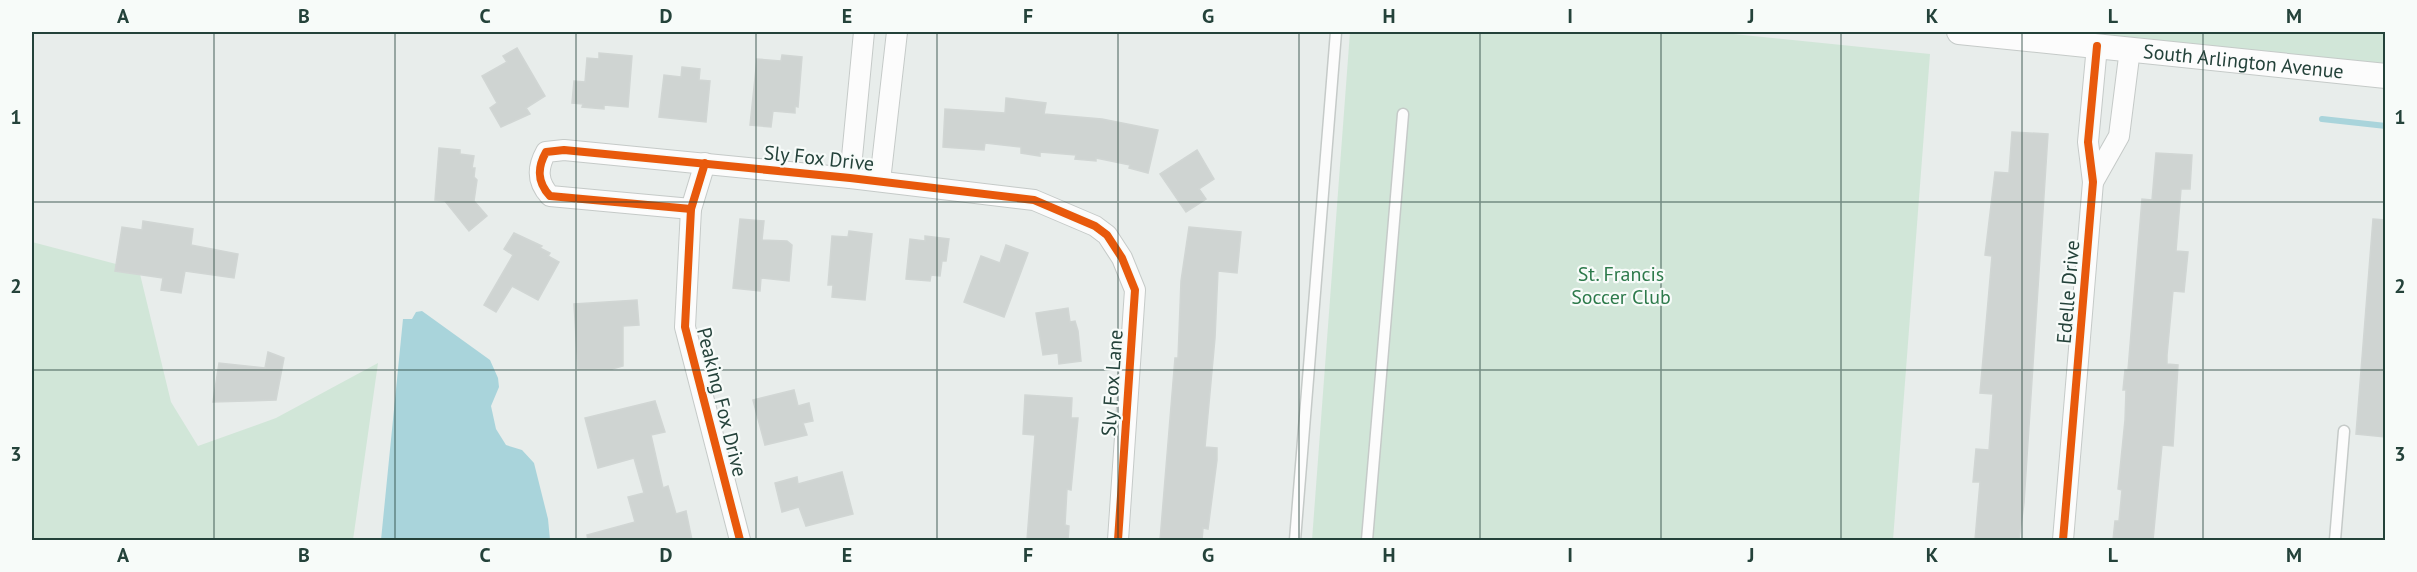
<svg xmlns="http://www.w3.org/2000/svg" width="2417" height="572" font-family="'PT Sans',sans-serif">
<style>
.green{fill:#d1e6d8}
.water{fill:#a9d4db}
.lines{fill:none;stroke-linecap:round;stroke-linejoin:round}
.stream{stroke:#a9d4db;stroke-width:6}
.building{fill:#cfd4d2;stroke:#d1d6d4;stroke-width:1.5}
.service-casing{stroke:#c5cac8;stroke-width:13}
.minor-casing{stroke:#c5cac8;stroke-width:22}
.tertiary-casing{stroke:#c5cac8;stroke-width:26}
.service{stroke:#fcfcfc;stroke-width:10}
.minor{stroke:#fcfcfc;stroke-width:20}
.tertiary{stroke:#fcfcfc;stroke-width:24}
.cycleway-casing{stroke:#f7fbf9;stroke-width:11}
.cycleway{stroke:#e8590c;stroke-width:8}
.grid{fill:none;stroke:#24423a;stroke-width:1.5;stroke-opacity:0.55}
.labels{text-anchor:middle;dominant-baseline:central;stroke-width:4.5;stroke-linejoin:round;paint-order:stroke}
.street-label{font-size:20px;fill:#24423a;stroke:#f7fbf9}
.park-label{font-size:20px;fill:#2d7a4b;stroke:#f7fbf9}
.neatline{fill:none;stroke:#24423a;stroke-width:2}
.grid-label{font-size:20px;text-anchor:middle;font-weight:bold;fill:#24423a}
</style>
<rect width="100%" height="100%" fill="#e8edeb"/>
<!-- green -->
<g class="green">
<polygon points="1350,32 1714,32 1930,54 1893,540 1312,540"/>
<polygon points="2034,32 2385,32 2385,65"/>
<polygon points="32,242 139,270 171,402 198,446 276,418 378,363 353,540 32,540"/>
</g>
<!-- water -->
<polygon class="water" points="422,311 490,360 498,378 499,387 491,406 496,429 506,445 522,450 534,463 548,519 550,540 381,540 403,319 412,319 416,312"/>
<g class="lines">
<!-- stream -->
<polyline class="stream" points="2322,119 2386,126"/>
</g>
<!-- building -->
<g class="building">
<polygon points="517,48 545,96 526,108 530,114 501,127 490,108 497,103 482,76 507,62 503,56"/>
<polygon points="599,53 632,56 628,107 604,105 604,109 582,107 583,104 572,103 574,81 585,82 587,58 599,59"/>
<polygon points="782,55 802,57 798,107 795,106 795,113 773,111 771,127 750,125 757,59 781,61"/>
<polygon points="682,67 700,69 699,80 710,81 706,122 659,117 664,75 681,77"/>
<polygon points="1006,98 1046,103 1044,114 1102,119 1158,130 1148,173 1129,168 1130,165 1096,158 1096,161 1075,159 1076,155 1040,152 1040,156 1021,153 1021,147 985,143 984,150 943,147 945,109 1005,113"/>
<polygon points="2012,132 2048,134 2024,503 2019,540 1975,540 1980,482 1973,482 1976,449 1989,450 1993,394 1980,393 1992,256 1985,255 1995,172 2009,173"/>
<polygon points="439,148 460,150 460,154 474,156 472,168 475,168 474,177 477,180 474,201 487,216 469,231 445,201 435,200"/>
<polygon points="1197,150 1214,179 1199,189 1206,199 1186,212 1160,174"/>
<polygon points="2156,153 2192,155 2190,189 2181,189 2176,251 2188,252 2184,292 2173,291 2167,355 2167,364 2178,365 2173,446 2162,445 2153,540 2113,540 2115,521 2119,521 2122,490 2118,489 2125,420 2126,390 2123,390 2125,370 2128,370 2142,199 2152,200"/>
<polygon points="740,219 764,221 762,240 787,241 792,245 789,281 761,278 760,291 733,288"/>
<polygon points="2373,219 2385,220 2385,437 2356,434"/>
<polygon points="143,221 193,229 191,245 238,254 234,278 185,271 181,293 161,290 163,278 115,271 122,227 142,230"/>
<polygon points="1189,227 1241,232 1237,273 1218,271 1215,338 1205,447 1217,448 1217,460 1208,529 1203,528 1202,540 1160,540 1175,358 1178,358 1181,281"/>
<polygon points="849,231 872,234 865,300 832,297 833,285 828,285 832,236 848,237"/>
<polygon points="514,233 542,246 540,248 550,253 548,256 559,262 538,300 512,286 496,312 484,305 513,255 504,249"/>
<polygon points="925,236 949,239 946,261 942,261 940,276 931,275 930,281 906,279 910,239 925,241"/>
<polygon points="1006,245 1028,253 1004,317 964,302 981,256 1000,263"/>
<polygon points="637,300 639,325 623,326 623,366 612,369 578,369 574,304"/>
<polygon points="1068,308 1070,322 1075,321 1078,331 1081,361 1059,364 1058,353 1043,355 1036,313"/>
<polygon points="268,352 284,358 276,400 213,402 219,363 265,368"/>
<polygon points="794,390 798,406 809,403 813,421 803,423 807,435 765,445 753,400"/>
<polygon points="1025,395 1072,398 1071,418 1078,418 1071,490 1067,489 1065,525 1069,526 1068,540 1027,540 1035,435 1023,434"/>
<polygon points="655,401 665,432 651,435 663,488 668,486 676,514 686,511 692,540 588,540 587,535 635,522 628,497 644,493 634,458 598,468 585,418"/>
<polygon points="842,472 853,514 806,526 799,507 782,512 775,483 797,477 798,484"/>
</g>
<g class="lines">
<!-- service casing -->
<g class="service-casing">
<g id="service">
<polyline points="1295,540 1336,32"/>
<polyline points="1367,540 1403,114"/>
<polyline points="2335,540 2344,431"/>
</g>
</g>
<!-- minor casing -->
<g class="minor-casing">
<g id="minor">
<polyline points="705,163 691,209 685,327 740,540"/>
<polyline points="850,178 864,32"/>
<polyline points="880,181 897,32"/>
<polyline points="2093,182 2119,136 2130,49"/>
<path d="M691,209L550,196C537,182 537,168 546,152L564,150L850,178L1034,200L1095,226L1107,235L1122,258L1135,290L1118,540"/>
<polyline points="2063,540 2093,182 2088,142 2097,46"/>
</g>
</g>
<!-- tertiary casing -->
<g class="tertiary-casing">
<g id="tertiary">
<path id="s1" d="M1959,32L2386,76"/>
</g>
</g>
<!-- service -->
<use href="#service" class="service"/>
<!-- minor -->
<use href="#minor" class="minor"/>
<!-- tertiary -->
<use href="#tertiary" class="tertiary"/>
<!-- cycleway casing -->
<g class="cycleway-casing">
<g id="cycleway">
<polyline points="705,163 691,209 685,327 740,540"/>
<path d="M691,209L550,196C537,182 537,168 546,152L564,150L850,178L1034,200L1095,226L1107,235L1122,258L1135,290L1118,540"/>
<polyline points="2063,540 2093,182 2088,142 2097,46"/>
</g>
</g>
<!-- cycleway -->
<use href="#cycleway" class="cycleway"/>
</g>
<!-- grid -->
<path class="grid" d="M214,32V540M395,32V540M576,32V540M756,32V540M937,32V540M1118,32V540M1299,32V540M1480,32V540M1661,32V540M1841,32V540M2022,32V540M2203,32V540M32,202H2386M32,370H2386"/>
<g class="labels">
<!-- street labels -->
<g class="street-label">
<text stroke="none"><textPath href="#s1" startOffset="286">South Arlington Avenue</textPath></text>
<text transform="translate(819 158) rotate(6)">Sly Fox Drive</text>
<text transform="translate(2068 292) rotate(-85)">Edelle Drive</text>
<text transform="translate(1112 383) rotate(-86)">Sly Fox Lane</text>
<text transform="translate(722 402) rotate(76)">Peaking Fox Drive</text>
</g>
<!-- park labels -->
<g class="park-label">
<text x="1621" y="274">St. Francis<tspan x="1621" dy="23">Soccer Club</tspan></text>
</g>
</g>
<!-- border -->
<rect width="2417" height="572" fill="none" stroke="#f7fbf9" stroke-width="66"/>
<rect x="33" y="33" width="2351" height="506" class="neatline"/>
<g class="grid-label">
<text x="123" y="23">A</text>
<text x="304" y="23">B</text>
<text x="485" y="23">C</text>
<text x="666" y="23">D</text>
<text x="847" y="23">E</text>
<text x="1028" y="23">F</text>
<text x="1208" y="23">G</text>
<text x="1389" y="23">H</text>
<text x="1570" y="23">I</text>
<text x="1751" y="23">J</text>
<text x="1932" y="23">K</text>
<text x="2113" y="23">L</text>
<text x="2294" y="23">M</text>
<text x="16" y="124">1</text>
<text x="2400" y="124">1</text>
<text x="16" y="293">2</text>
<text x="2400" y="293">2</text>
<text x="16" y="461">3</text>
<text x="2400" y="461">3</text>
<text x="123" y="562">A</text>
<text x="304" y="562">B</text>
<text x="485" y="562">C</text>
<text x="666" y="562">D</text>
<text x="847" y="562">E</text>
<text x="1028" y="562">F</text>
<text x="1208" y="562">G</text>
<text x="1389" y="562">H</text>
<text x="1570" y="562">I</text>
<text x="1751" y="562">J</text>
<text x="1932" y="562">K</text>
<text x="2113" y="562">L</text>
<text x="2294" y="562">M</text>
</g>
</svg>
